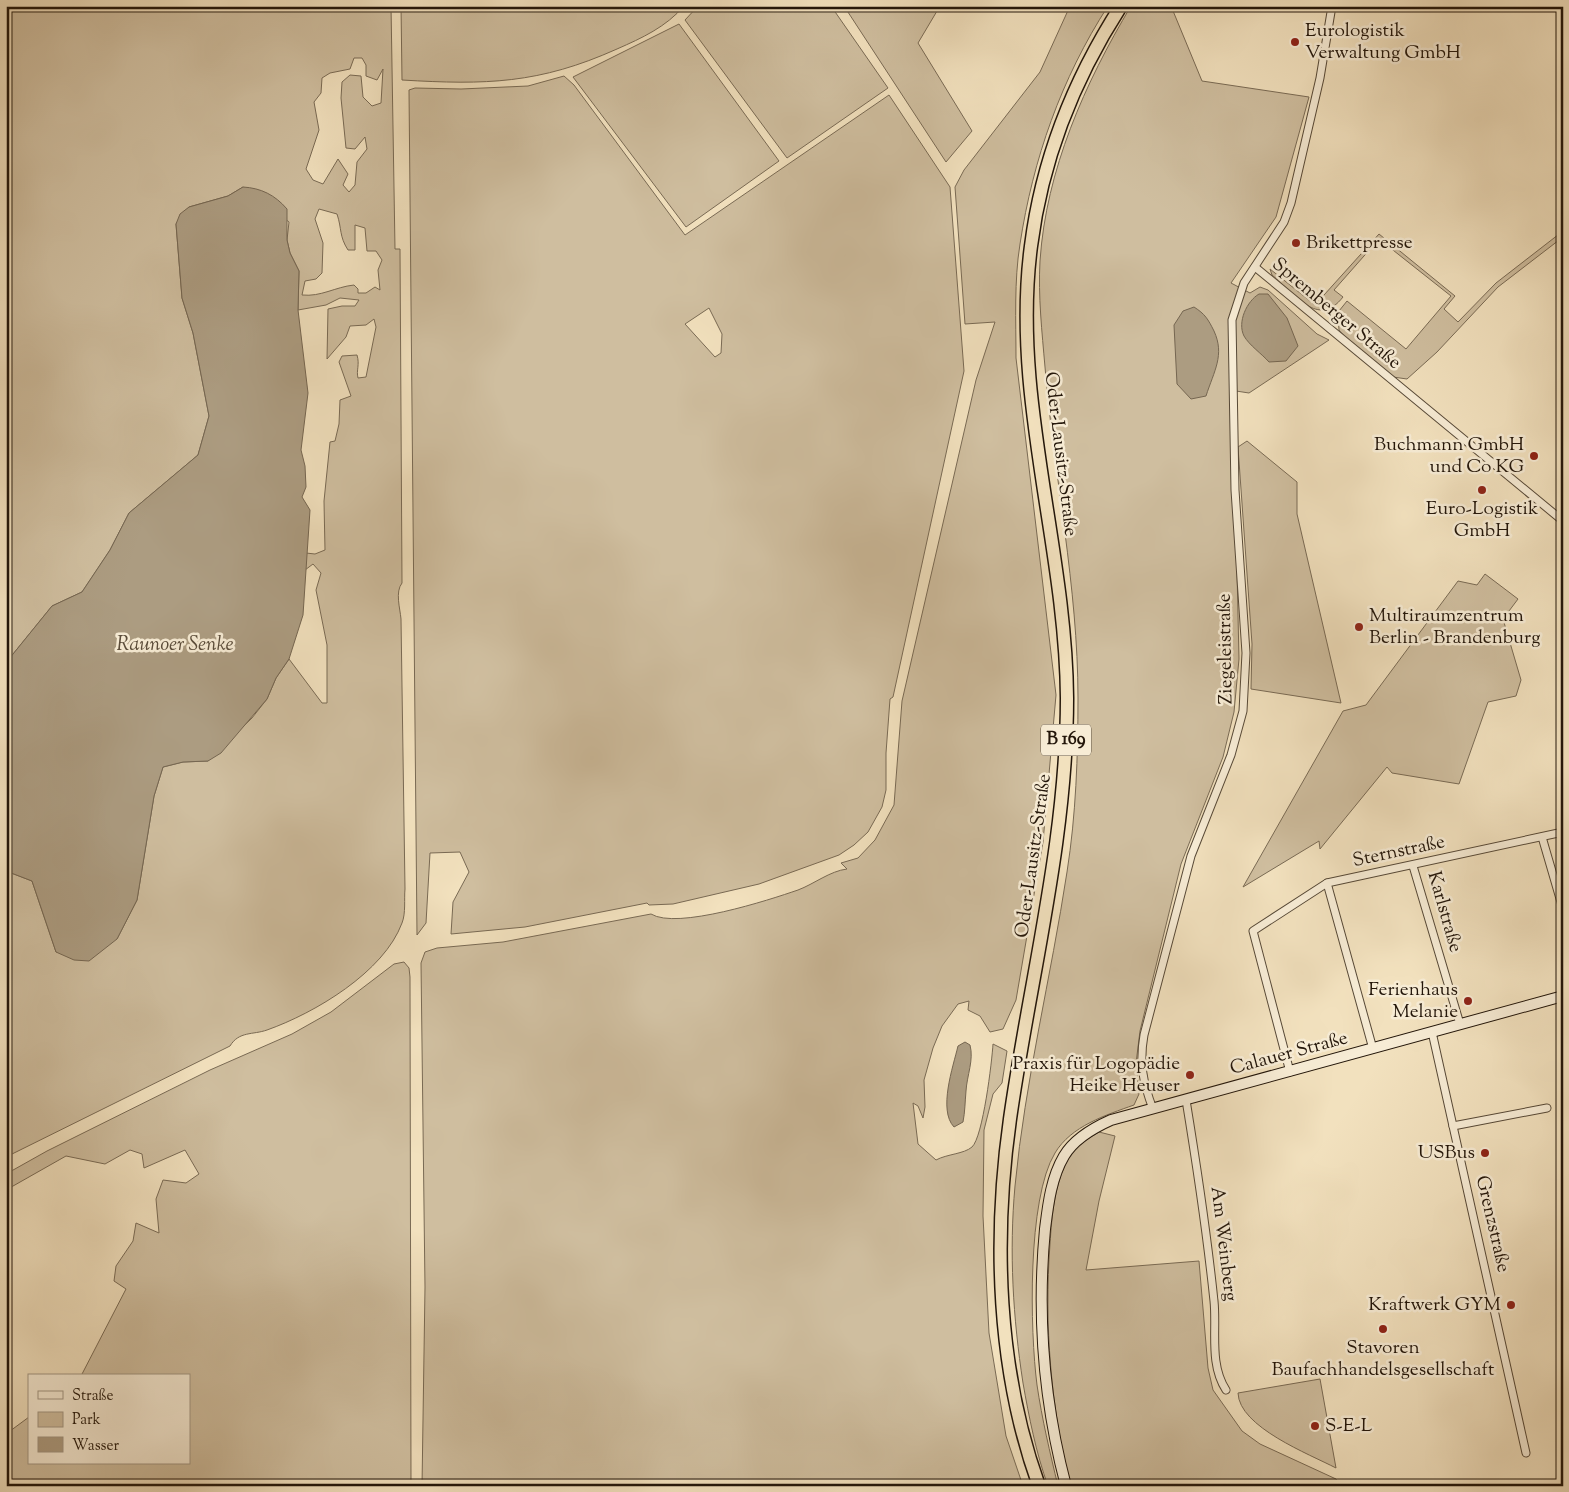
<svg xmlns="http://www.w3.org/2000/svg" width="1569" height="1492" font-family="'Sorts Mill Goudy',serif">
<style>
.green{fill:#cfbe9f;stroke:#796a54;fill-rule:evenodd}
.water{fill:#ac9c81;stroke:#756651}
.lines{fill:none;stroke-linecap:round;stroke-linejoin:round}
.street-casing{stroke:#574937;stroke-width:9}
.secondary-casing{stroke:#23160a;stroke-width:12}
.highway-casing{stroke:#23160a;stroke-width:15}
.street{stroke:#f7ecd5;stroke-width:7}
.secondary{stroke:#f7ecd5;stroke-width:10}
.highway{stroke:#f2e1be;stroke-width:12}
.poi-dot{fill:#8f2418;stroke:#f7ecd5;stroke-width:2}
.labels{text-anchor:middle;dominant-baseline:central;stroke-width:5;stroke-linejoin:round;paint-order:stroke}
.shield{fill:#f7ecd5;stroke:#635647;stroke-width:1}
.shield-label{font-size:18px;font-weight:bold;fill:#23160a}
.poi-label{font-size:19px;fill:#23160a;stroke:#f7ecd5;text-anchor:end}
.street-label{font-size:19px;fill:#23160a;stroke:#f7ecd5}
.water-label{font-size:20px;font-style:italic;fill:#5a4c3a;stroke:#f7ecd5}
</style>
<rect width="100%" height="100%" fill="#f2e1be"/>
<filter id="stains"><feTurbulence type="fractalNoise" baseFrequency=".004" numOctaves="4"/><feColorMatrix values="0 0 0 0 .2 0 0 0 0 .09 0 0 0 0 .02 0 0 0 .5 -.17"/></filter>
<radialGradient id="worn" r=".72"><stop offset=".6" stop-color="#630" stop-opacity="0"/><stop offset="1" stop-color="#630" stop-opacity=".3"/></radialGradient>
<!-- green -->
<g class="green">
<path d="M6,6H391L395,249H400L402,583C395,592 400,608 401,619L405,889C404,899 406,913 402,923C384,972 315,1013 267,1030C253,1035 239,1031 230,1046L6,1157V871L32,881L56,952L117,939L137,900L154,796L163,767L183,762L208,761L252,718L267,699L276,678L289,659L322,703H327V645L316,590L321,573L313,564L305,570L306,553L315,554L325,550L324,501L330,442L335,441L339,424L340,400L351,396L339,362L342,356L357,355C360,365 356,370 358,378L366,377L376,327L374,319L366,325L350,326L346,337L327,359L328,309L342,306H355L359,300L340,298L326,305L298,310L299,271L290,253L287,240L289,222L243,187L228,196L189,207L176,224L182,298L193,333L209,416L198,455L129,513L110,550L82,592L52,606L9,659L6,680ZM354,58H362L366,65V76L377,80L383,69L381,103L372,106L363,97L361,76L350,75L342,82L341,98L346,148L355,149L365,137L367,149L357,162L355,185L349,192L343,185L348,174L338,159L323,184L313,180L306,169L319,130L314,102L321,93L322,78L330,73L350,69ZM319,209L337,214C342,229 339,236 348,250H355V225L365,228L367,251H376L382,260L378,270L380,290L375,287L366,293H358V289L354,285C335,287 321,297 302,295L305,281L316,279L322,273L323,243L315,219Z"/>
<path d="M401,6H684C666,27 642,38 617,49C539,84 486,85 402,80Z"/>
<polygon points="698,6 831,6 888,88 787,158 685,20"/>
<polygon points="844,6 940,6 918,43 972,131 946,162"/>
<path d="M1070,6H1108C1061,79 1033,159 1020,244C1014,281 1016,321 1016,358L1056,695L1043,842L1016,1000L1003,1029L990,1032L980,1016L968,1010L969,1001L958,1004L942,1026L933,1048L924,1080L925,1107L923,1118L918,1106L913,1103L918,1144L936,1160C947,1154 964,1154 972,1147C983,1137 992,1061 993,1044L1007,1051L1002,1083L993,1094L984,1130L983,1216L989,1333L1006,1436L1023,1486H422L425,1287L421,963L425,952L437,948L503,942L651,914C677,930 769,900 798,890C814,884 830,871 847,869L841,863L858,858L875,840L894,805L902,701L976,380L995,322L965,324L955,187L964,170L1040,72Z"/>
<path d="M1131,6H1171L1202,81L1309,97L1276,217L1231,283L1250,293L1260,287L1268,290L1317,334L1329,340L1249,393L1236,391L1232,352L1239,659L1234,712L1223,757L1181,864L1140,1031L1136,1063L1139,1094L1134,1105C1106,1115 1071,1126 1055,1153C1027,1199 1030,1331 1037,1385C1042,1419 1050,1453 1058,1486H1048C1036,1453 1029,1417 1023,1383C1013,1318 1009,1252 1015,1186C1025,1081 1051,977 1067,872C1076,815 1078,756 1078,698C1078,587 1054,477 1045,367C1042,332 1038,296 1040,261C1046,170 1085,83 1131,6Z"/>
<polygon points="679,24 779,161 686,227 573,77"/>
<path d="M564,76L574,85L685,235L889,95L950,187L964,371L893,697L890,699L886,753V790L882,807L868,832L854,845L839,855L759,884L673,904L649,905L647,903L525,927L451,934L453,902L469,872L460,852L430,853L426,923L417,935L409,90L415,88L461,89L528,86ZM709,308L722,334L721,353L715,357L685,324Z"/>
<path d="M1563,231V237L1498,287L1437,352L1407,379L1393,377L1344,336L1339,330L1338,317L1339,311L1347,301L1406,349L1451,296L1379,239L1334,290L1343,297C1318,329 1295,294 1272,275L1270,269L1315,305L1379,234L1455,296L1444,309L1458,322L1496,283Z"/>
<polygon points="1247,441 1297,482 1297,514 1341,703 1251,689 1252,644 1238,447"/>
<polygon points="1485,574 1518,599 1503,619 1521,680 1516,696 1488,702 1459,784 1392,773 1387,767 1320,849 1319,841 1243,887 1343,711 1366,705 1458,581 1477,585"/>
<polygon points="404,962 409,968 410,977 411,1486 6,1486 6,1434 29,1417 29,1463 189,1463 189,1376 81,1376 126,1289 114,1281 116,1266 133,1241 136,1223 159,1233 156,1199 163,1180 186,1183 199,1174 185,1150 144,1168 142,1154 130,1150 105,1164 66,1156 6,1190 6,1174 47,1151 210,1070 292,1034 331,1012 394,964"/>
<path d="M1099,1132L1115,1136L1099,1201L1086,1270L1199,1261L1208,1368L1213,1390L1242,1431L1260,1444L1336,1479L1341,1486H1070C1051,1407 1044,1325 1050,1244C1052,1215 1054,1186 1068,1159C1075,1147 1087,1139 1099,1132Z"/>
<path d="M1320,1379L1336,1468C1309,1454 1239,1427 1238,1393Z"/>
</g>
<!-- water -->
<g class="water">
<path d="M243,187C261,188 275,195 287,209V240L290,253L299,271L298,310L308,393L301,450L305,466L306,487L302,497L310,510L303,615L289,659L276,678L267,699L221,753L208,761L183,762L163,767L154,796L137,900L117,939L89,961L74,960L56,952L32,881L6,871V680L9,659L52,606L82,592L110,550L129,513L198,455L209,416L193,333L182,298L176,224L180,214L189,207L228,196Z"/>
<path d="M1259,294H1268L1287,318L1298,346L1286,361L1269,362C1262,354 1249,345 1244,336C1237,322 1247,301 1259,294Z"/>
<path d="M1194,307C1205,314 1208,319 1214,331C1225,355 1214,371 1206,396L1191,399L1177,384L1174,325L1183,311Z"/>
<path d="M965,1042L970,1045C974,1060 967,1075 966,1091C965,1102 965,1112 963,1122L954,1127C938,1110 953,1067 958,1046Z"/>
</g>
<g class="lines">
<!-- street casing -->
<g class="street-casing">
<g id="street">
<polyline points="1255,267 1563,521"/>
<polyline points="1542,837 1563,909"/>
<polyline points="1413,866 1460,1024"/>
<polyline points="1327,883 1373,1049"/>
<polyline points="1432,1032 1526,1453"/>
<polyline points="1290,1072 1253,931 1327,883 1563,832"/>
<path d="M1186,1100C1197,1167 1207,1234 1214,1301C1217,1330 1209,1364 1226,1390"/>
<path d="M1153,1109C1143,1083 1139,1063 1144,1035L1191,856L1231,755L1243,711L1246,653L1235,490L1232,320L1244,283L1284,222L1291,203L1320,78L1332,6"/>
<polyline points="1453,1126 1547,1108"/>
</g>
</g>
<!-- secondary casing -->
<g class="secondary-casing">
<path id="secondary" d="M1066,1486C1044,1403 1037,1314 1045,1229C1048,1205 1051,1178 1064,1156C1074,1139 1093,1128 1111,1120L1563,996"/>
</g>
<!-- highway casing -->
<g class="highway-casing">
<path id="highway" d="M1039,1486C997,1370 993,1239 1010,1119C1030,978 1067,841 1067,698C1066,547 1011,397 1031,246C1042,159 1074,79 1121,6"/>
</g>
<!-- street -->
<use href="#street" class="street"/>
<!-- secondary -->
<use href="#secondary" class="secondary"/>
<!-- highway -->
<use href="#highway" class="highway"/>
</g>
<!-- markers -->
<g class="poi-dot">
<circle cx="1295" cy="42" r="5"/>
<circle cx="1296" cy="243" r="5"/>
<circle cx="1534" cy="456" r="5"/>
<circle cx="1482" cy="490" r="5"/>
<circle cx="1359" cy="627" r="5"/>
<circle cx="1468" cy="1001" r="5"/>
<circle cx="1190" cy="1075" r="5"/>
<circle cx="1485" cy="1153" r="5"/>
<circle cx="1511" cy="1305" r="5"/>
<circle cx="1383" cy="1329" r="5"/>
<circle cx="1315" cy="1426" r="5"/>
</g>
<g class="labels">
<!-- shield labels -->
<rect class="shield" x="1041" y="724.5" width="50" height="31" rx="4"/>
<g class="shield-label">
<text x="1066" y="740">B 169</text>
</g>
<!-- poi labels -->
<g class="poi-label">
<text x="1305" y="31" text-anchor="start">Eurologistik<tspan x="1305" dy="22">Verwaltung GmbH</tspan></text>
<text x="1306" y="243" text-anchor="start">Brikettpresse</text>
<text x="1524" y="445">Buchmann GmbH<tspan x="1524" dy="22">und Co KG</tspan></text>
<text x="1482" y="509" text-anchor="middle">Euro-Logistik<tspan x="1482" dy="22">GmbH</tspan></text>
<text x="1369" y="616" text-anchor="start">Multiraumzentrum<tspan x="1369" dy="22">Berlin - Brandenburg</tspan></text>
<text x="1458" y="990">Ferienhaus<tspan x="1458" dy="22">Melanie</tspan></text>
<text x="1180" y="1064">Praxis für Logopädie<tspan x="1180" dy="22">Heike Heuser</tspan></text>
<text x="1475" y="1153">USBus</text>
<text x="1501" y="1305">Kraftwerk GYM</text>
<text x="1383" y="1348" text-anchor="middle">Stavoren<tspan x="1383" dy="22">Baufachhandelsgesellschaft</tspan></text>
<text x="1325" y="1426" text-anchor="start">S-E-L</text>
</g>
<!-- street labels -->
<g class="street-label">
<text transform="translate(1336 314) rotate(40)">Spremberger Straße</text>
<text transform="translate(1060 454) rotate(83)">Oder-Lausitz-Straße</text>
<text transform="translate(1226 649) rotate(-91)">Ziegeleistraße</text>
<text transform="translate(1399 852) rotate(-12)">Sternstraße</text>
<text transform="translate(1034 856) rotate(-82)">Oder-Lausitz-Straße</text>
<text transform="translate(1444 912) rotate(74)">Karlstraße</text>
<text transform="translate(1289 1054) rotate(-15)">Calauer Straße</text>
<text transform="translate(1492 1224) rotate(77)">Grenzstraße</text>
<text transform="translate(1223 1244) rotate(83)">Am Weinberg</text>
</g>
<!-- water labels -->
<g class="water-label">
<text x="175" y="645">Raunoer Senke</text>
</g>
</g>
<!-- margin -->
<rect width="1569" height="1492" fill="none" stroke="#f2e1be" stroke-width="25"/>
<rect x="8" y="8" width="1554" height="1477" fill="none" stroke="#23160a" stroke-width="2.5"/>
<rect x="12" y="12" width="1544" height="1467" fill="none" stroke="#23160a"/>
<!-- legend -->
<rect x="28" y="1374" width="162" height="90" fill="#f7ecd5" stroke="#a29684"/>
<rect x="38" y="1391" width="25" height="8" fill="#f7ecd5" stroke="#a29684"/>
<text x="72" y="1400" font-size="15" fill="#23160a">Straße</text>
<rect x="38" y="1412" width="25" height="15" fill="#cfbe9f" stroke="#a29684"/>
<text x="72" y="1424" font-size="15" fill="#23160a">Park</text>
<rect x="38" y="1437" width="25" height="15" fill="#ac9c81" stroke="#a29684"/>
<text x="72" y="1450" font-size="15" fill="#23160a">Wasser</text>
<rect width="100%" height="100%" filter="url(#stains)"/>
<rect width="100%" height="100%" fill="url(#worn)"/>
</svg>
